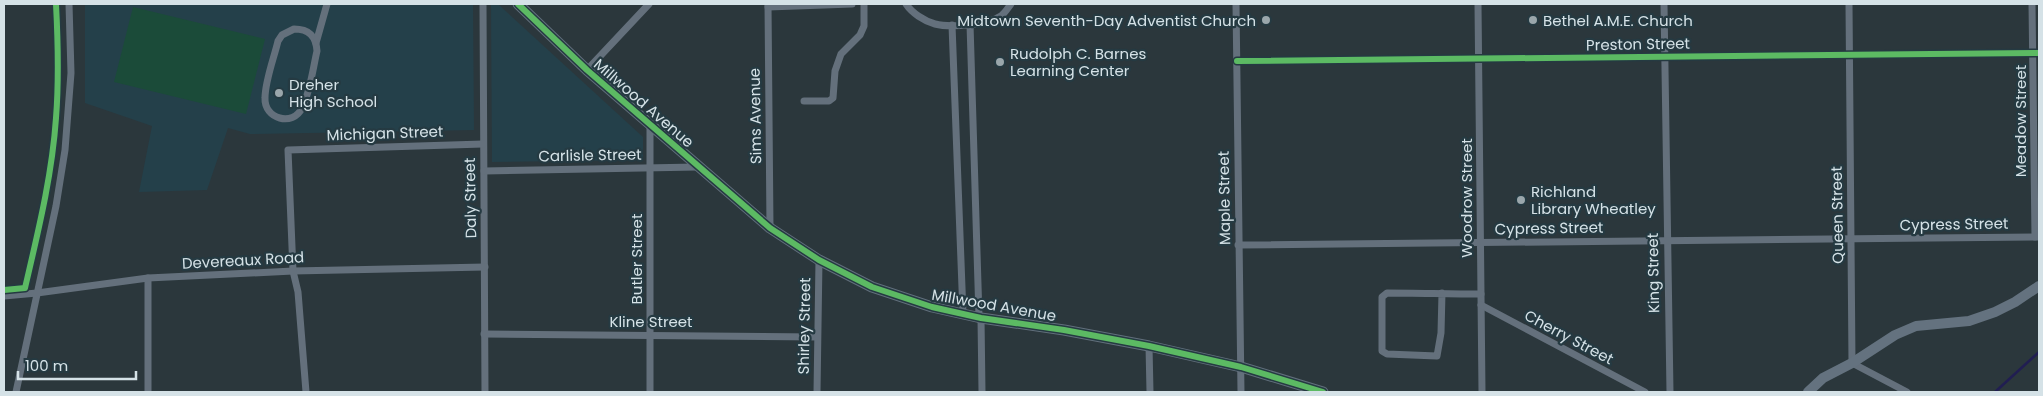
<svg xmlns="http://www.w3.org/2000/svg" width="2043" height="396" font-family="Poppins,sans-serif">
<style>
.built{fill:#24404a}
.green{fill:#1b4b39}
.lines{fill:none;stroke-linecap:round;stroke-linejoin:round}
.stream{stroke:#211e52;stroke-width:2.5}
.street{stroke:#64707c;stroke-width:7}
.secondary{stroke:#64727f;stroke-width:10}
.primary{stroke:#626f7c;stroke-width:11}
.cycleway-casing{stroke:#253a42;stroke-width:9}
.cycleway{stroke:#5cba63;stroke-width:6}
.poi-dot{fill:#9aa6ab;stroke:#253a42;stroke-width:2}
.labels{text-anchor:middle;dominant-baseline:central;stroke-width:4.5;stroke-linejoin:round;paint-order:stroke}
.poi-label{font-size:15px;fill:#d5e2e7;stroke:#253a42;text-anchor:start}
.street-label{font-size:15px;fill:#d5e2e7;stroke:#253a42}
</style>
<rect width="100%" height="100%" fill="#2b373c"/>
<!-- built -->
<g class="built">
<polygon points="85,4 473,4 474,130 250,134 228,128 207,190 139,192 152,126 85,103"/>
<polygon points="491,4 498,4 643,137 643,160 492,162"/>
</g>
<!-- green -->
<polygon class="green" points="133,7 265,39 246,114 114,82"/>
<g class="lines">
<!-- stream -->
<polyline class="stream" points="1995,392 2039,352"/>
<!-- street -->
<g class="street">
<polyline points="483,4 485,392"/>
<polyline points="768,4 770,228"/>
<path d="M906,4C912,13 924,21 935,24C950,28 988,25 1001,16C1005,13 1008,8 1011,4"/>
<polyline points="1236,4 1241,392"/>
<polyline points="1478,4 1482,392"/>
<polyline points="1664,4 1670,392"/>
<polyline points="1849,4 1852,363 1907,392"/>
<polyline points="2032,4 2035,237"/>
<polyline points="768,7 852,4"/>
<polyline points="970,24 979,317"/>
<polyline points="952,25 963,314"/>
<path d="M294,29C309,29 316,36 317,51C313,68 310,93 302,108C293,127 264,119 265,98C265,81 274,58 278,41L282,35Z"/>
<polyline points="316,43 327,4"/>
<polyline points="1237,61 2039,53"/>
<polyline points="587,70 649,4"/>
<polyline points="804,101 829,101 833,98 835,71 841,54 860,35 864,26 864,4"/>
<polyline points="484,171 697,167"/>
<polyline points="1238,245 2039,237"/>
<polyline points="148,278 148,392"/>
<path d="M1442,293L1441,333L1437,356L1387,354L1382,351V297L1387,293C1418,293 1449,294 1481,294"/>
<polyline points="4,296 37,293 148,278 293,271 485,267"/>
<polyline points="1481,305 1645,392"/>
<polyline points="981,318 982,392"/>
<polyline points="484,334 817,337"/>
<polyline points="1149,346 1150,392"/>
<polyline points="16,392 56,206 65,150 71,73 69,4"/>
<polyline points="306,392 298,292 293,271 288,150 483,144"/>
<polyline points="650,392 650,125"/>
<polyline points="817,392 819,260"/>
</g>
<!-- secondary -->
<polyline class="secondary" points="1808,392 1823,378 1852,363 1895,335 1916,326 1969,321 1995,312 2015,302 2039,286"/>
<!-- primary -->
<polyline class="primary" points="518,4 587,70 770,228 819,260 872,287 932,307 981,318 1064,330 1149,346 1241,367 1323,392"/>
<!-- cycleway casing -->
<g class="cycleway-casing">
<g id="cycleway">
<polyline points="518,4 587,70 770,228 819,260 872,287 932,307 981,318 1064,330 1149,346 1241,367 1323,392"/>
<polyline points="1237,61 2039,53"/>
<path d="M4,290L25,288C38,232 52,176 56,118C59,80 58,42 56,4"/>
</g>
</g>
<!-- cycleway -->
<use href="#cycleway" class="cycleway"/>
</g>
<!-- markers -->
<g class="poi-dot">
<circle cx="1266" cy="20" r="5"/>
<circle cx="1533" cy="20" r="5"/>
<circle cx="1000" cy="62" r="5"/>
<circle cx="279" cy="93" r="5"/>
<circle cx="1521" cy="200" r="5"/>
</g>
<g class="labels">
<!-- poi labels -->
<g class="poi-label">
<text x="1256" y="20" text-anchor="end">Midtown Seventh-Day Adventist Church</text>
<text x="1543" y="20">Bethel A.M.E. Church</text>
<text x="1010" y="53">Rudolph C. Barnes<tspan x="1010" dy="17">Learning Center</tspan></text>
<text x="289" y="84">Dreher<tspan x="289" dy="17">High School</tspan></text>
<text x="1531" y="191">Richland<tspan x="1531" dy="17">Library Wheatley</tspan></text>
</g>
<!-- street labels -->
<g class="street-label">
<text transform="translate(1638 44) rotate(-1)">Preston Street</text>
<text transform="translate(644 103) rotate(41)">Millwood Avenue</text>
<text transform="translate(755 116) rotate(-91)">Sims Avenue</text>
<text transform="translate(2020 121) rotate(-90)">Meadow Street</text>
<text transform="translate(385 133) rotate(-2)">Michigan Street</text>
<text transform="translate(590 155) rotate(-1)">Carlisle Street</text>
<text transform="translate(470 198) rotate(-91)">Daly Street</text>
<text transform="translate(1224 198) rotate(-91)">Maple Street</text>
<text transform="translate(1466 198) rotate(-90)">Woodrow Street</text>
<text transform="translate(1837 215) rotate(-91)">Queen Street</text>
<text transform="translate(1954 224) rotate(-1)">Cypress Street</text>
<text transform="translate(1549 228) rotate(-1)">Cypress Street</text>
<text transform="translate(636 259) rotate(-90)">Butler Street</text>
<text transform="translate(243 260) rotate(-3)">Devereaux Road</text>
<text transform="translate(1653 273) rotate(-91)">King Street</text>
<text transform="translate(994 305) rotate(10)">Millwood Avenue</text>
<text x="651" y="321">Kline Street</text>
<text transform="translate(804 326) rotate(-89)">Shirley Street</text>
<text transform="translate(1569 337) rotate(28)">Cherry Street</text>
</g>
</g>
<!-- border -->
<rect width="2043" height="396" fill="none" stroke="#d5e2e7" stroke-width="10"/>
<!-- scale -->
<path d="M18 371v8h118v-8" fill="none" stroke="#d5e2e7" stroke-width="2.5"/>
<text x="25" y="371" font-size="15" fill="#d5e2e7" stroke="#253a42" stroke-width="4" paint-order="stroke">100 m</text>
</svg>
